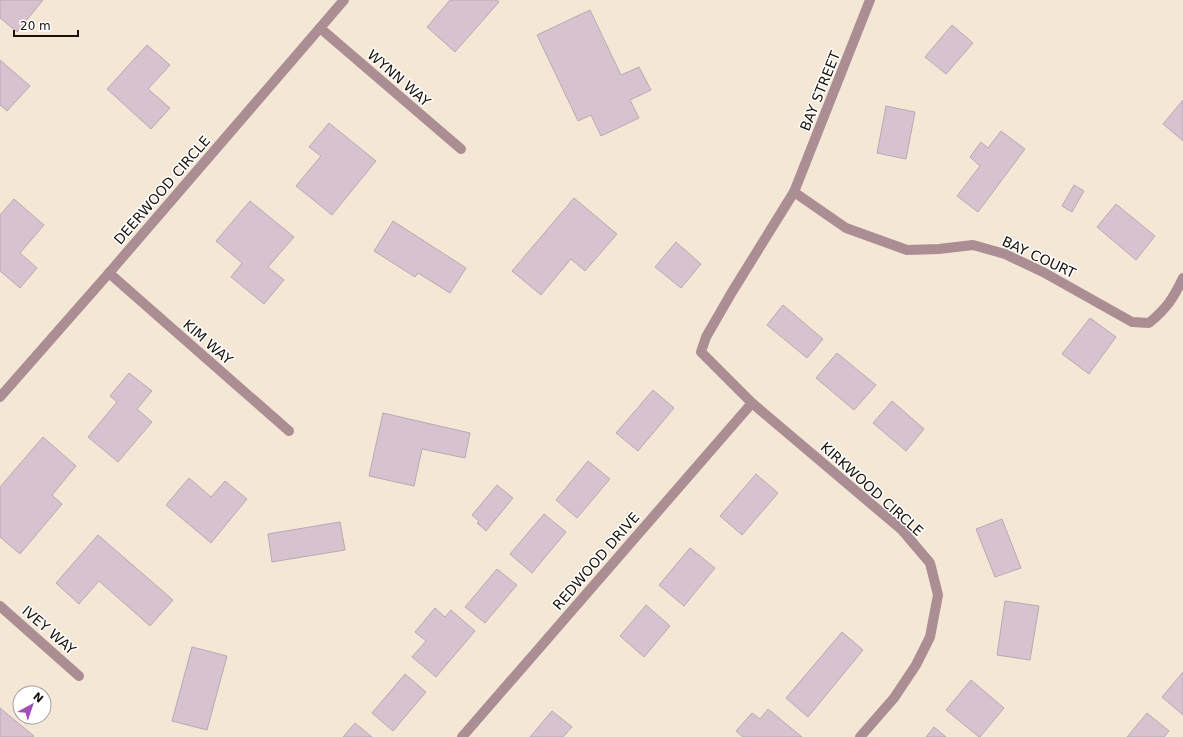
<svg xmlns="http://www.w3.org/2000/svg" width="1183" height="737" font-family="'DejaVu Sans',sans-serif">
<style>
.building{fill:#d7c3cf;stroke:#bca8b3}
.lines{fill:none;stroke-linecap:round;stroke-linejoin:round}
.minor{stroke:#ab8d94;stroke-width:10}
.labels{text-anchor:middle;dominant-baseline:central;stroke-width:3;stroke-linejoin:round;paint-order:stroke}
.street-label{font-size:14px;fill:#17120c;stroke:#fff}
</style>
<rect width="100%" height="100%" fill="#f5e7d6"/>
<!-- building -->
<g class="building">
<polygon points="0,0 43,0 17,32 0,18"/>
<polygon points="450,0 497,0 499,2 455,52 427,27"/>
<polygon points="590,10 621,75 639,67 651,90 630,100 639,118 601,136 591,115 578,121 537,35"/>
<polygon points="952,25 973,43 946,74 925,57"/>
<polygon points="147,45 170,65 148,89 170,108 151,129 107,89"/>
<polygon points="0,60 30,86 7,111 0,105"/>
<polygon points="1183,100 1183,141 1163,124"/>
<polygon points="886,106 915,112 906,159 877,153"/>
<polygon points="329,123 376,161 332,215 296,186 321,156 309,147"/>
<polygon points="1001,131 1025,149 978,212 957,196 980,166 970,157 981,142 988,148"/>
<polygon points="1074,185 1084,191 1072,212 1062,206"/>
<polygon points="574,198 617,234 585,271 571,259 541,295 512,271"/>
<polygon points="14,199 44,225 20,253 37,268 20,288 0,271 0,215"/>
<polygon points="250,201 294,237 268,267 284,280 264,304 231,277 242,263 216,241"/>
<polygon points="1116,204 1155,236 1136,260 1097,227"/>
<polygon points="393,221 466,268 450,293 418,273 415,277 374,251"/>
<polygon points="676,242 701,264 681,288 655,267"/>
<polygon points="783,305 823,339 807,358 767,325"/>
<polygon points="1090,318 1116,337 1089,374 1062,354"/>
<polygon points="837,353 876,385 854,410 816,378"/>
<polygon points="129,373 152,391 137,409 152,422 118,462 88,437 117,402 110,396"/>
<polygon points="653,390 674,408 638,451 616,433"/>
<polygon points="892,401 924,429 906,451 873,423"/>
<polygon points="383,413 470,433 465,458 422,449 414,486 369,476"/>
<polygon points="43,437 76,466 52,495 62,504 20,554 0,537 0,487"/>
<polygon points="588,461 610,479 577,518 556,500"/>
<polygon points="756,474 778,493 742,535 720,516"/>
<polygon points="189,478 211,497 225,481 247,499 211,543 166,505"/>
<polygon points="497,485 513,498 486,531 477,523 479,521 472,515"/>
<polygon points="544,514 566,532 532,573 510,554"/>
<polygon points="1002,519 1021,568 995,577 976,529"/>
<polygon points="340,522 345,550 272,562 268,534"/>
<polygon points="98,535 173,600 150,626 99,581 79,604 56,583"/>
<polygon points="690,548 715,568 684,606 659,585"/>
<polygon points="497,569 517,585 485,623 465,607"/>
<polygon points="1005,601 1039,606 1030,660 997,655"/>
<polygon points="646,605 670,626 644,657 620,636"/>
<polygon points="435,608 445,617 451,610 475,631 436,677 412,657 426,641 415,632"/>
<polygon points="842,632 863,650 808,717 786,698"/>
<polygon points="192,647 227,656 207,730 172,721"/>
<polygon points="1183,672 1183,715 1162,697"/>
<polygon points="405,674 426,692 393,731 372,713"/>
<polygon points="971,680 1004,708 980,737 979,737 946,710"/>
<polygon points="0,708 34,736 33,737 0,737"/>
<polygon points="768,709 802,737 743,737 736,731 752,713 760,719"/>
<polygon points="552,711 572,727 563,737 530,737"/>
<polygon points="1147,713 1169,731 1164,737 1127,737"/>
<polygon points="355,723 372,737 343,737"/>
<polygon points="934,727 946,737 926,737"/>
</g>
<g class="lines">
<!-- minor -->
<g class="minor">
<polyline points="320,28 461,149"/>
<path d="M794,192L846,228L907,250L939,249L973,245L1005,254L1043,272L1132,322L1149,323C1167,308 1173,299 1183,278"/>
<polyline points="109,273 289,431"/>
<polyline points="0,397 109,273 344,0"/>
<polyline points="0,606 79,676"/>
<polyline points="462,737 752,403"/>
<polyline points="860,737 894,698 916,665 930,637 938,595 930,563 902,530 752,403 701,352 706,337 732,292 794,192 870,0"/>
</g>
</g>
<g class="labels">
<!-- street labels -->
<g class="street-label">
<text transform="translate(399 78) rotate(41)">WYNN WAY</text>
<text transform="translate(820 91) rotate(-68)">BAY STREET</text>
<text transform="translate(162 190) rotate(-49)">DEERWOOD CIRCLE</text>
<text transform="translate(1039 257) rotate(25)">BAY COURT</text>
<text transform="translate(208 342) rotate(41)">KIM WAY</text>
<text transform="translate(872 489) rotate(42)">KIRKWOOD CIRCLE</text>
<text transform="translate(596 561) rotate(-49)">REDWOOD DRIVE</text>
<text transform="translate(49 630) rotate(41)">IVEY WAY</text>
</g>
</g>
<!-- north arrow -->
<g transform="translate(32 705) rotate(40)"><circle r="19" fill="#ffffff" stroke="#a2a09e"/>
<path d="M0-3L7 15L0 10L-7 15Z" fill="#a24dba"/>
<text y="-6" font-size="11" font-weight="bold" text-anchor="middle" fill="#17120c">N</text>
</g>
<!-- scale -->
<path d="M14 30v6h64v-6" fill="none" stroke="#17120c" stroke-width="2"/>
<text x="20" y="30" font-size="12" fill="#17120c" stroke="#ffffff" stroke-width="3" paint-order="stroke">20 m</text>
</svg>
